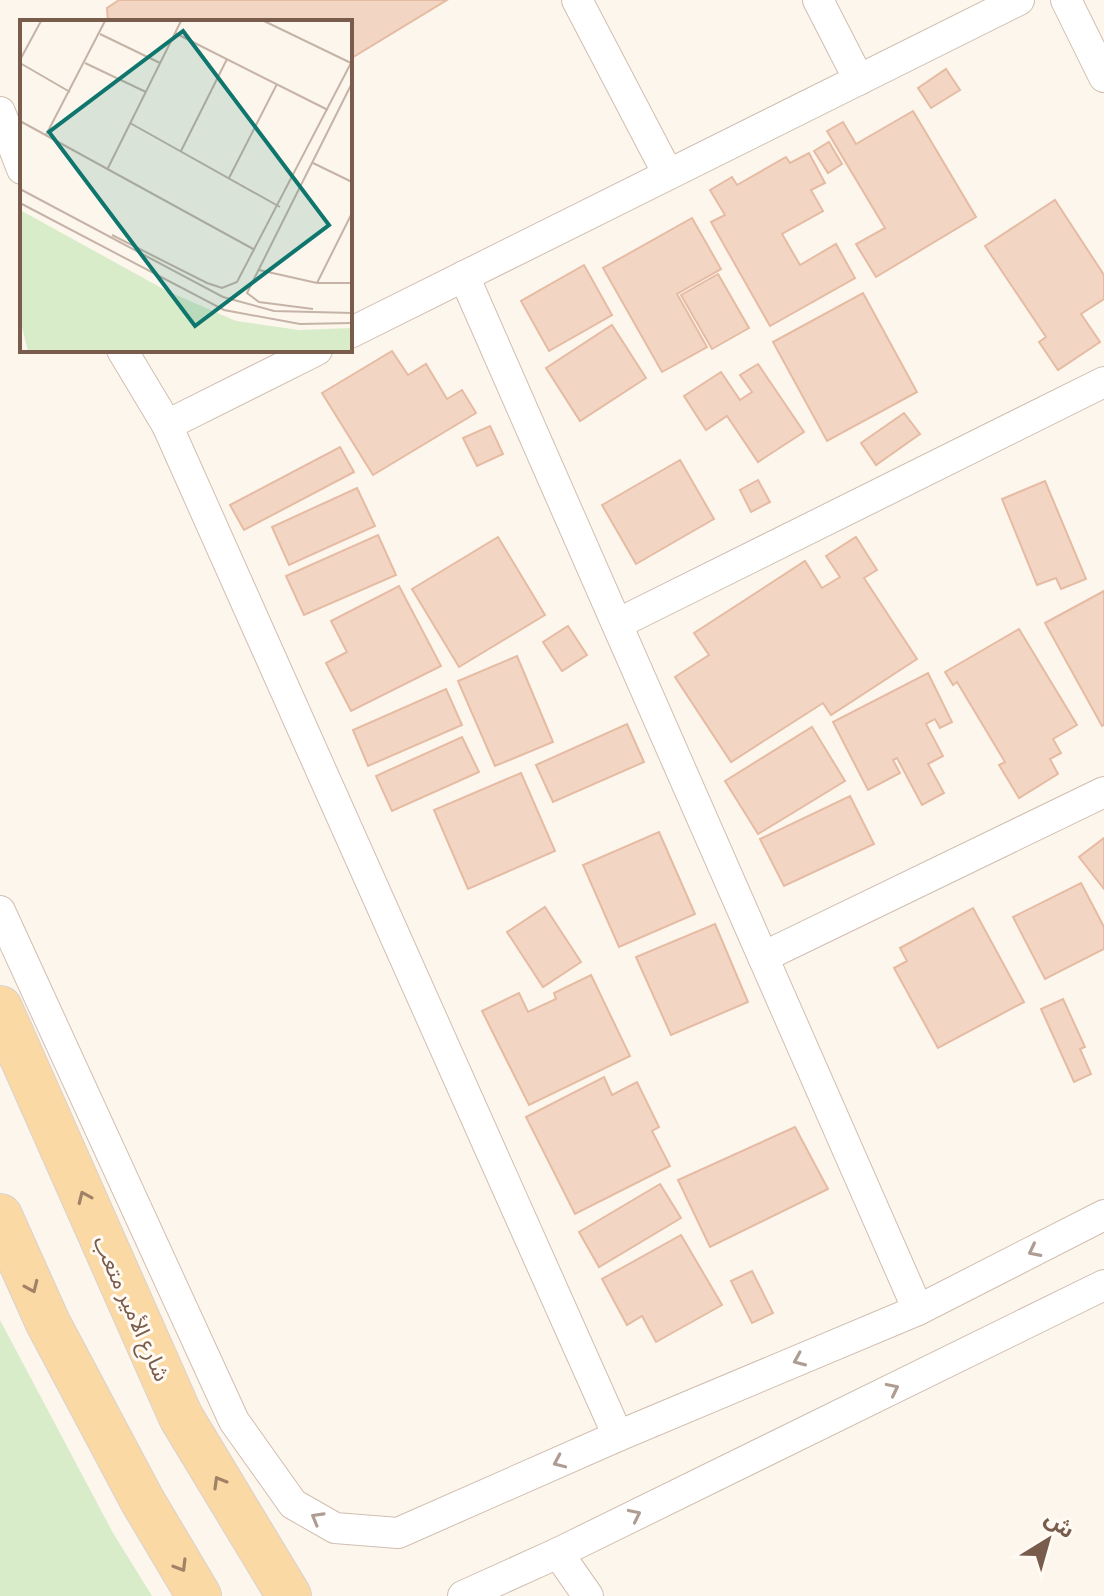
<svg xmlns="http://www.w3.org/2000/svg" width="1104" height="1596" font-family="'Noto Sans','Noto Sans Arabic',sans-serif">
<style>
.green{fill:#d8ecc9}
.building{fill:#f3d5c3;stroke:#e6bba3;stroke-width:2}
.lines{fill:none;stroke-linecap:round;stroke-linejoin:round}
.minor-casing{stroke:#d1beb0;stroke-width:32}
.primary-casing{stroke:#dad1cd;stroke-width:46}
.minor{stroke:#fff;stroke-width:30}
.primary{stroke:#fbd9a5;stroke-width:44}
.oneway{stroke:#a18267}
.oneway2{stroke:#af9d94}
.labels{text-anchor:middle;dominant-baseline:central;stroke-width:6;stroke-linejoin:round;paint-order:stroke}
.street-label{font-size:22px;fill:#7a5c4d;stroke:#fffaf3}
.inset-road{fill:none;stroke:#c5b3a7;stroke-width:2}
.view{fill:#0f766e;fill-opacity:0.15;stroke:#0f766e;stroke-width:4}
.inset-edge{fill:none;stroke:#7a5c4d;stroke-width:4}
</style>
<rect width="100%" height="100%" fill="#fdf6ec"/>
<!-- green -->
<polygon class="green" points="0,1320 113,1533 152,1596 0,1596"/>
<!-- building -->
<g class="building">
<polygon points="119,0 447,0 350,59 350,22 108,22 107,8"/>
<polygon points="946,69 960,90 931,108 918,88"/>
<polygon points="913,111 976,217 876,277 856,244 885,228 827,131 843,122 856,144"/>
<polygon points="829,142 842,164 828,173 814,151"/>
<polygon points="809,153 825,183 811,190 823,211 782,234 800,265 836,244 855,278 770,326 711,222 725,215 710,190 732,177 737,185 786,157 790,163"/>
<polygon points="1055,200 1104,275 1104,299 1081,314 1100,342 1058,370 1039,342 1046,337 985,246"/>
<polygon points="692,218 721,269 677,294 707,347 662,372 603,268"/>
<polygon points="584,265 612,315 549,351 521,301"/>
<polygon points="718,274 749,328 712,349 681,295"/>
<polygon points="863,293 917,392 827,441 773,342"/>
<polygon points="612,325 646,378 580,421 546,368"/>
<polygon points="392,351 408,375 426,364 447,399 462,390 476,413 373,475 322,393"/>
<polygon points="758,364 804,432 758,462 727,416 706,430 684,396 721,372 740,400 752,392 740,375"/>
<polygon points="904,413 920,434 876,465 861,443"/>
<polygon points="490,426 503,454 477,466 463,438"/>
<polygon points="340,447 354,472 244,530 230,505"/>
<polygon points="680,460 714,519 636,564 602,505"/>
<polygon points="758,480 770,502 751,512 740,490"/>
<polygon points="1045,481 1086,579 1061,589 1056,578 1037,585 1002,499"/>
<polygon points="357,488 375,526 289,565 272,527"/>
<polygon points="378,535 396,575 304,615 286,576"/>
<polygon points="498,537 545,615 459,667 412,589"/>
<polygon points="856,537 877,570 864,578 917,659 831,715 823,703 731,762 675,677 709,655 694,633 805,561 822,588 840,577 826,556"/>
<polygon points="399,586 441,666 351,711 326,663 347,652 331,621"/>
<polygon points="1104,591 1104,725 1102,726 1045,623"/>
<polygon points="568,626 587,655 562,671 543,642"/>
<polygon points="1019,629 1077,725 1053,739 1061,753 1050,759 1058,774 1019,798 999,765 1005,762 957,682 953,685 945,672"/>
<polygon points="517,656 553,742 495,766 458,681"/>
<polygon points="928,673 952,722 940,728 935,719 926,724 943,756 928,764 944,793 922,805 897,758 893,760 900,773 868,790 833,722"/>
<polygon points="446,689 462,725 368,766 353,730"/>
<polygon points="627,724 644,762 553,802 536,765"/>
<polygon points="812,727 845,781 758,834 725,781"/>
<polygon points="462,737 479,772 392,811 376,776"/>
<polygon points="521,773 555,851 468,889 434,810"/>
<polygon points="850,796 874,844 784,886 760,839"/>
<polygon points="659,832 695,914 619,947 583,865"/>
<polygon points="1104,838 1104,889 1079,857"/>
<polygon points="1081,883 1104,927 1104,949 1045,979 1013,917"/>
<polygon points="545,907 581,962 543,987 507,932"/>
<polygon points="973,908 1024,1002 938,1048 894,968 907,961 900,948"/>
<polygon points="715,924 748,1002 671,1035 636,957"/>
<polygon points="591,975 630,1056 529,1105 482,1011 519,993 528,1012 556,999 554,993"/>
<polygon points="1063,999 1085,1047 1080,1049 1091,1074 1074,1082 1041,1009"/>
<polygon points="604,1077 612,1095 637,1082 659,1127 652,1131 670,1166 575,1214 526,1117"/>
<polygon points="795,1127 828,1189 710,1247 678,1180"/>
<polygon points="660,1184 681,1218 599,1267 579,1232"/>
<polygon points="681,1235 722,1305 656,1342 642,1316 627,1325 602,1279"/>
<polygon points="752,1271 773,1313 752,1323 731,1281"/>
</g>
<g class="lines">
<!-- minor casing -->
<g class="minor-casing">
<g id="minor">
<polyline points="577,0 668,174"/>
<polyline points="818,0 859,80"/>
<polyline points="1066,0 1104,77"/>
<polyline points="0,112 22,169"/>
<polyline points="464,276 918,1310"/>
<polyline points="350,333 1019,0"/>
<polyline points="122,350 167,425 618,1436"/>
<polyline points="167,425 317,350"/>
<polyline points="617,624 1104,382"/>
<polyline points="0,911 234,1421 293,1504 335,1528 398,1533 618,1436 918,1310 1104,1215"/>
<polyline points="763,957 1104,792"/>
<polyline points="558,1553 588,1596"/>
<polyline points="463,1596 558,1553 1104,1285"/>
</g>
</g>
<!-- primary casing -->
<g class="primary-casing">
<g id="primary">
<polyline points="0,1008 181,1417 289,1596"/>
<polyline points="0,1216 48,1323 142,1500 199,1596"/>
</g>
</g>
<!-- minor -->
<use href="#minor" class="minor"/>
<!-- primary -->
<use href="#primary" class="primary"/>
</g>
<!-- one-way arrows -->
<defs><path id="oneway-chevron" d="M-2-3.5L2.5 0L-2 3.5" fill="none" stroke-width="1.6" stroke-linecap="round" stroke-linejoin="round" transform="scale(2)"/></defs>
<g class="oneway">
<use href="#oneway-chevron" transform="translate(84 1197) rotate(-114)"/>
<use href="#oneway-chevron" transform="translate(32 1287) rotate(66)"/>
<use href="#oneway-chevron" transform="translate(219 1482) rotate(-120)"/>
<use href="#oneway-chevron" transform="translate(181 1566) rotate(59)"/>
</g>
<g class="oneway2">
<use href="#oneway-chevron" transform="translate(1034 1251) rotate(153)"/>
<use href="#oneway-chevron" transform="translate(799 1360) rotate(157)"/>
<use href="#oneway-chevron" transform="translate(893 1389) rotate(-26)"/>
<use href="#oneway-chevron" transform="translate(559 1462) rotate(156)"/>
<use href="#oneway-chevron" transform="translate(635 1515) rotate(-26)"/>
<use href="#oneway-chevron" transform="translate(317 1518) rotate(-150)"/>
</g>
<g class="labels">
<!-- street labels -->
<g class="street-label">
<text transform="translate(133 1308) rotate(66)">شارع الأمير متعب</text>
</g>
</g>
<!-- overview -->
<g transform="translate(20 20)">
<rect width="332" height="332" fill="#fdf6ec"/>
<path d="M0,190L147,271L216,301L279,310L332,308V331H8L0,300Z" fill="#d8ecc9"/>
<path class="inset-road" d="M244,1L331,43M155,13L308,90M80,14L140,43M0,40L21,1M0,43L50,72M65,43L126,72M0,101L235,230M110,103L260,187M26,115L85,1M161,131L207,39M293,143L332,162M88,148L161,1M209,158L257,64M0,169L203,277L254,291L332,293M0,183L204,290L280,304L332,303M92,215L187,263L202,268L217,262L332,41M239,250L297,263H332M297,263L332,193M293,289L239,282L227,273L332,63"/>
<path class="view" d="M163,11L309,205L175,306L29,112Z"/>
<rect width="332" height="332" class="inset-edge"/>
</g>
<!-- north arrow -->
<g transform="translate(1048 1540) rotate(37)" stroke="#fffaf3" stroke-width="6" paint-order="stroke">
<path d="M0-6L14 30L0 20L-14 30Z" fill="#7a5c4d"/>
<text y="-12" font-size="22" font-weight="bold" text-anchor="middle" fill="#7a5c4d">ش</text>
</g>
</svg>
